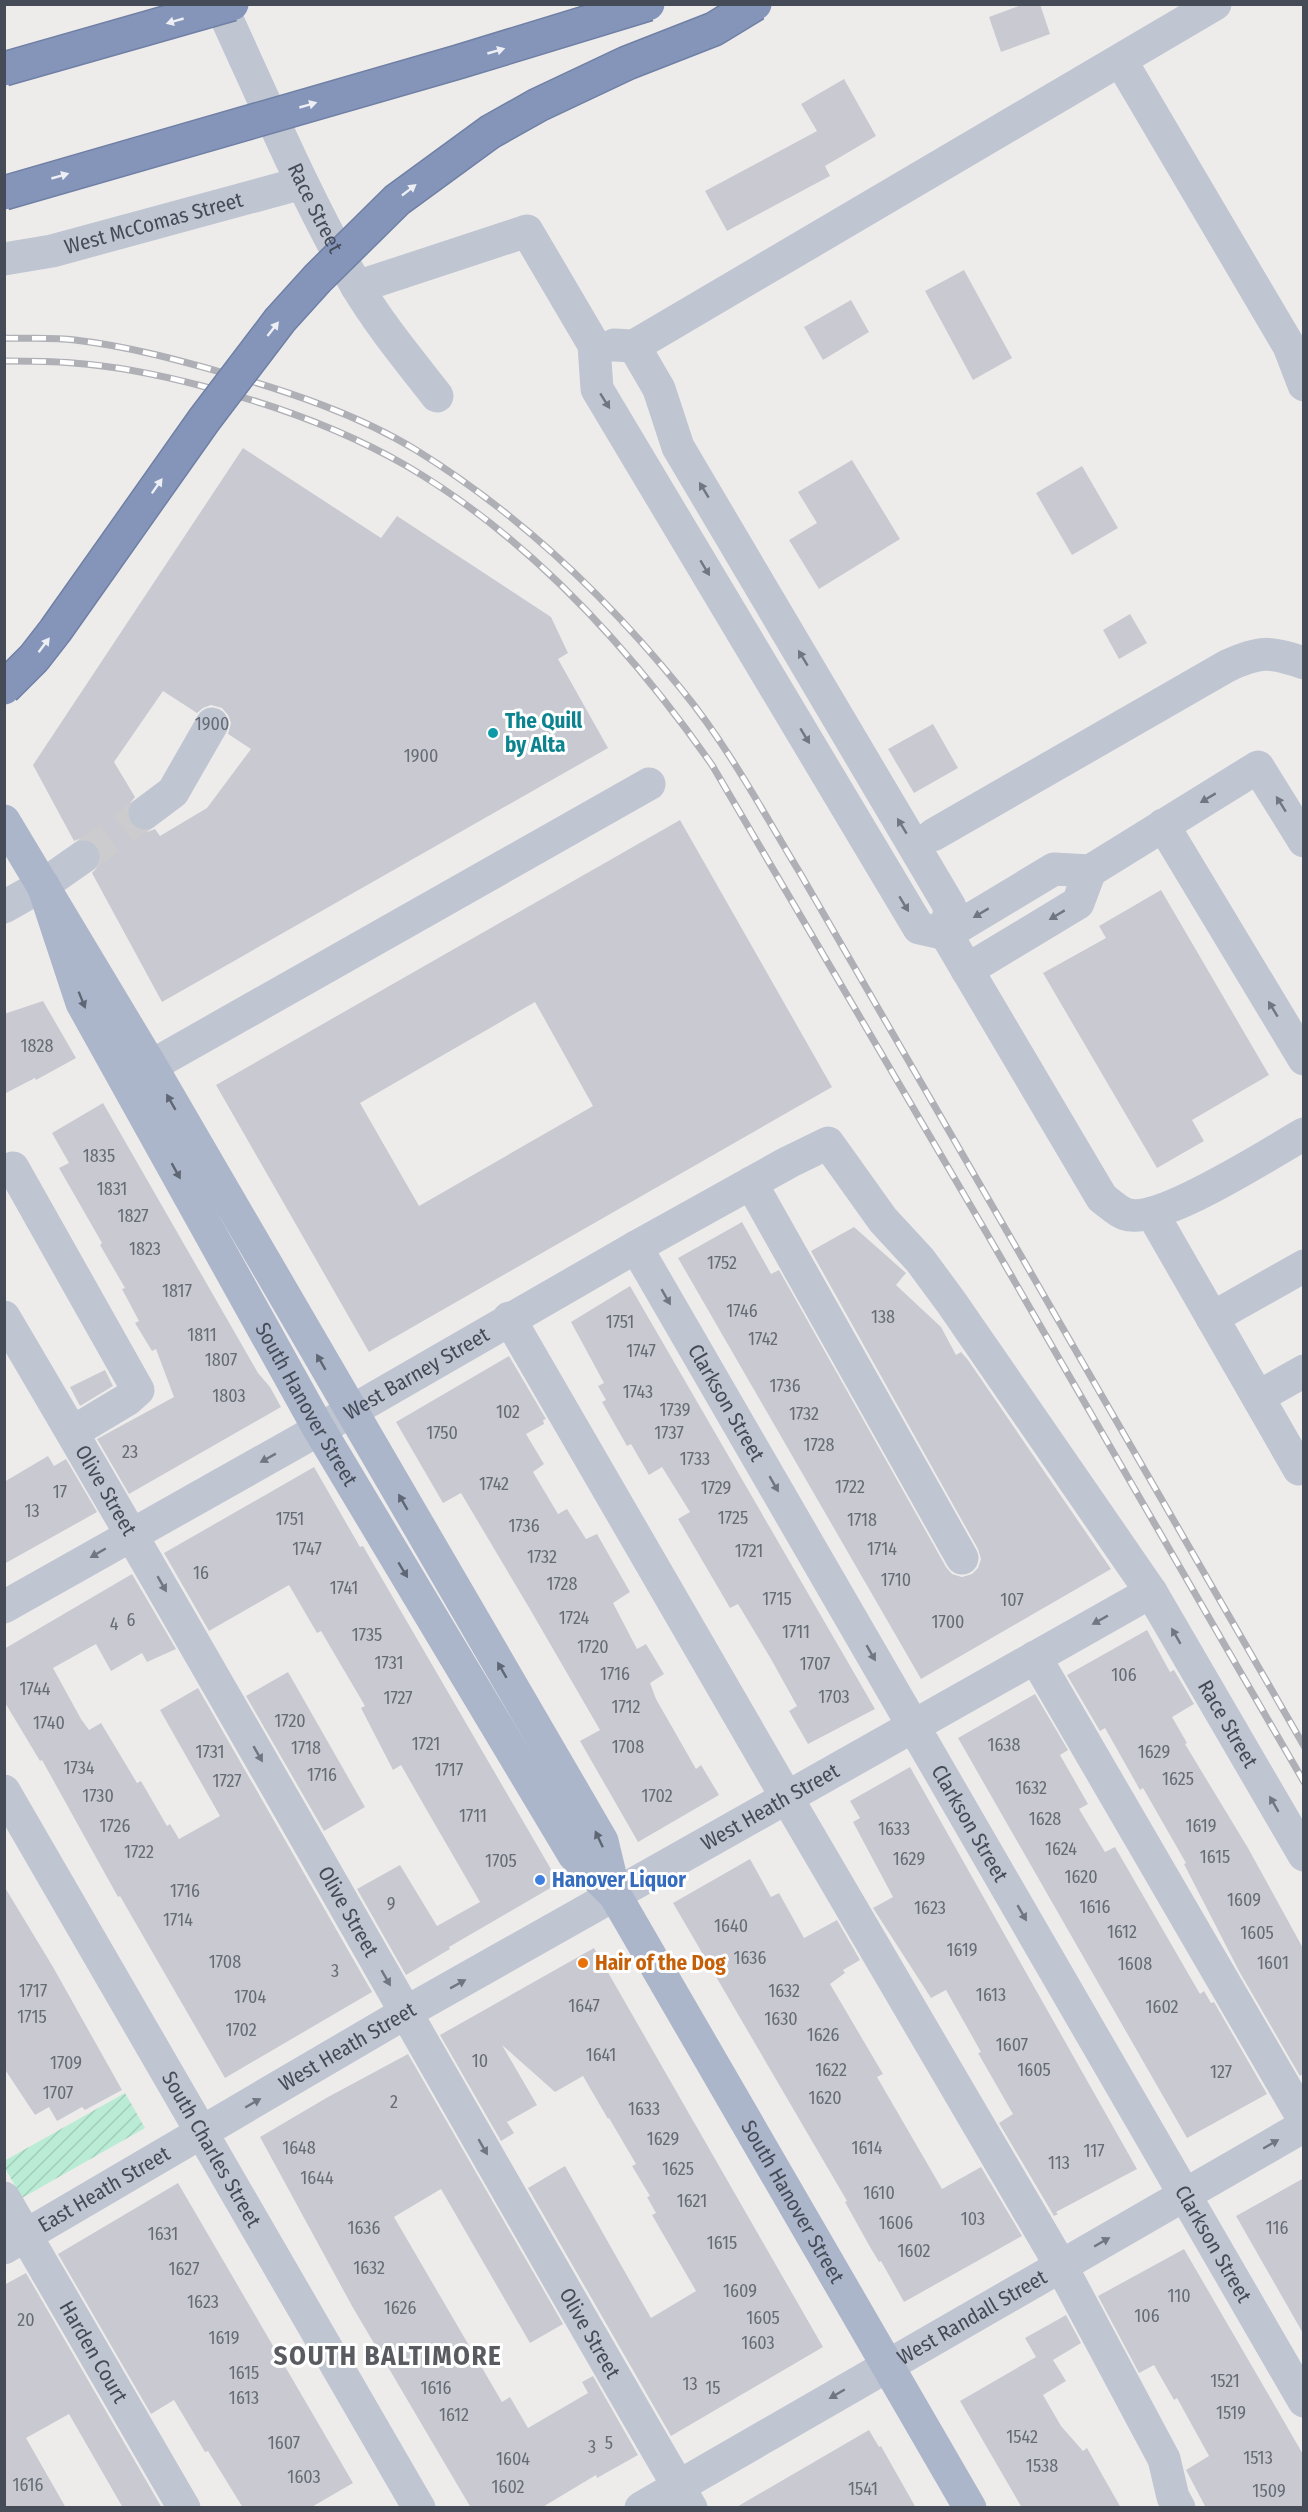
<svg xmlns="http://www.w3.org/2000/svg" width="1308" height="2512" font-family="'Fira Sans Condensed',sans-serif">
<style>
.garden{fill:url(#garden-furrows)}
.building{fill:#c9cad1;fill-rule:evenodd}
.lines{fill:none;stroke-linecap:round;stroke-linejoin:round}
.minor-tunnel{stroke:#ccccce;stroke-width:33;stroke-dasharray:33 16;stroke-linecap:butt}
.minor{stroke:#bfc5d1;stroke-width:33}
.major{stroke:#acb6ca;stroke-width:33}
.rail-casing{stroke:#aeb0b6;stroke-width:7}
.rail{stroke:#fff;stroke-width:4.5;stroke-dasharray:14;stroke-linecap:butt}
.highway-bridge-casing{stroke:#7080a5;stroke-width:36;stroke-linecap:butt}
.highway-bridge{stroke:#8495b9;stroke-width:33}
.oneway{fill:#edeff4}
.oneway2{fill:#707682}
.oneway3{fill:#5f6674}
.culture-dot{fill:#0f9aa8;stroke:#fff;stroke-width:2}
.shop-dot{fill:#3f7fe0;stroke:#fff;stroke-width:2}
.food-dot{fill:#e8710a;stroke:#fff;stroke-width:2}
.labels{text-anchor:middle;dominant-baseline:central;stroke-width:6;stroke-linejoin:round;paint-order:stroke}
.number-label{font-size:18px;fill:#666c76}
.street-label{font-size:21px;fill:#454c58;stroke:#fff}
.culture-label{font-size:21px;font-weight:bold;fill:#0d838f;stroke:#fff;text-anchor:start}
.shop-label{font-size:21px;font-weight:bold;fill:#366cbe;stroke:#fff;text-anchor:start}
.food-label{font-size:21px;font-weight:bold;fill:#c56008;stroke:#fff;text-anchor:start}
.district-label{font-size:27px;font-weight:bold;letter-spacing:1.5px;fill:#595b60;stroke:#fff}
</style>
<defs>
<pattern id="garden-furrows" width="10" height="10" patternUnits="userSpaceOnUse" patternTransform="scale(1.5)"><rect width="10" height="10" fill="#baecd5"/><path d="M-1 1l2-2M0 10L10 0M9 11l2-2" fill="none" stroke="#a1ccb9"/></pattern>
</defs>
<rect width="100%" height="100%" fill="#eeeceb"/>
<!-- garden -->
<polygon class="garden" points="125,2093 145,2128 22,2198 5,2168 4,2161"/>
<!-- building -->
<g class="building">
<polygon points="1024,4 1040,4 1050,34 1001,52 989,17"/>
<polygon points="844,79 876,136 825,166 830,176 727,231 705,191 817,131 801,104"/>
<polygon points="964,270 1012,358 973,380 925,291"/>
<polygon points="851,300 869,332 823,360 804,327"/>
<path d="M243,448L381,538L397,516L551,617L568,653L558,659L608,748L162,1002L92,873L100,864L102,856L99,847L90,840L82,838L74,841L33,765ZM163,691L197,713L203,708L211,705L222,708L228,715L231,723L228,734L251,749L207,808L160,836L155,829L147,832L138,830L130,824L127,816L128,806L135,797L114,762Z"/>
<polygon points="852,460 900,539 819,589 789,540 817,523 798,492"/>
<polygon points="1082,466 1118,528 1072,555 1036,493"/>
<polygon points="1130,614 1147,643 1119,659 1103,630"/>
<polygon points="933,724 958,768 914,793 888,749"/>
<path d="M680,820L832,1087L369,1352L216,1085ZM535,1002L593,1106L419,1206L360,1103Z"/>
<polygon points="1161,890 1269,1075 1192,1120 1204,1141 1157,1168 1043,973 1106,938 1099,926"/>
<polygon points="43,1001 76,1058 36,1080 35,1078 4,1094 4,1014"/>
<polygon points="103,1103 258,1373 270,1387 281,1407 129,1494 97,1439 174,1397 156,1349 152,1351 135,1323 139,1321 122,1289 125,1288 100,1245 102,1243 59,1168 69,1163 52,1133"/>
<polygon points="742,1222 771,1274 779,1270 946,1567 952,1574 962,1577 972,1574 978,1568 981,1559 978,1549 811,1251 854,1227 906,1273 896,1285 941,1327 956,1355 961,1352 968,1360 1111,1569 921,1679 678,1258"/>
<polygon points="630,1286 875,1709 808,1744 789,1711 797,1706 771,1659 738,1604 730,1608 678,1519 690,1512 662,1467 649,1475 631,1444 627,1446 602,1402 606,1400 598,1386 604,1383 571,1322"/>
<polygon points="509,1356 546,1419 543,1420 544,1424 526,1434 544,1464 533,1472 558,1514 567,1509 586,1539 597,1534 630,1592 613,1603 637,1649 646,1644 664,1674 650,1683 656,1699 696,1769 701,1765 719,1795 638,1842 580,1741 600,1730 531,1611 461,1493 443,1503 396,1422"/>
<polygon points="105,1370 113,1386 80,1406 70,1387"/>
<polygon points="48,1456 54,1466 66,1459 97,1512 4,1564 4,1482"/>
<polygon points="314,1467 360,1547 363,1546 559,1883 449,1947 450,1949 406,1975 357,1889 400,1865 437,1926 480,1902 429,1814 401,1765 393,1770 361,1708 365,1706 321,1631 317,1633 289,1585 209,1631 164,1553"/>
<polygon points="132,1574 176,1649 147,1662 142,1653 111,1671 96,1644 53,1668 81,1719 89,1730 101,1723 137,1783 141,1781 167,1826 170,1824 179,1839 220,1816 160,1710 198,1688 372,1992 225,2078 120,1896 118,1897 108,1879 42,1760 40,1761 4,1701 4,1649"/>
<polygon points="1147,1630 1170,1672 1174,1670 1194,1704 1172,1717 1187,1743 1185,1744 1248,1848 1304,1950 1304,2073 1300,2076 1239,1971 1184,1864 1186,1863 1143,1788 1140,1790 1105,1728 1100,1731 1067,1675"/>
<polygon points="288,1672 365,1807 324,1831 246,1696"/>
<polygon points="1035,1694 1068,1750 1060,1755 1088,1804 1079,1809 1105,1852 1115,1847 1200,1994 1204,1991 1211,2003 1214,2002 1267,2094 1187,2138 958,1738"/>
<polygon points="910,1767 1137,2169 1056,2212 1058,2214 1054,2216 999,2123 1013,2114 978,2053 981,2052 946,1990 931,1998 873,1908 893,1897 853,1822 860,1818 850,1801"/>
<polygon points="750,1859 771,1897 779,1893 804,1938 837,1920 860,1960 843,1970 845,1973 830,1984 883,2074 877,2077 942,2189 981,2167 1022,2236 904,2302 881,2261 879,2262 870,2247 845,2202 847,2201 673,1903"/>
<polygon points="4,1886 53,1967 122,2090 85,2110 82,2107 57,2121 49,2107 35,2115 4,2068"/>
<polygon points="594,1948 823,2347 671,2436 528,2188 565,2166 651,2318 696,2291 652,2215 656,2213 647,2197 650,2196 632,2166 636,2164 609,2118 608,2119 583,2076 555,2092 502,2045 537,2105 507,2122 514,2133 501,2141 440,2035"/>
<polygon points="408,2054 563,2324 530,2343 441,2189 394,2217 502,2402 510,2397 528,2428 588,2393 582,2382 593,2376 638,2455 597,2478 596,2475 541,2508 471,2508 352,2306 260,2137 328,2097"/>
<polygon points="1304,2178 1304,2335 1236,2216"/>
<polygon points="178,2183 353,2483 310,2508 243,2508 208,2451 205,2452 174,2400 151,2414 58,2254"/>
<polygon points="1184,2249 1304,2456 1304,2508 1206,2508 1186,2470 1209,2456 1177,2398 1174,2400 1154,2365 1139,2373 1098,2296"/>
<polygon points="26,2273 162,2508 123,2508 69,2414 26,2438 66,2508 4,2508 4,2285"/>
<polygon points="1066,2315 1081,2343 1053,2360 1066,2381 1043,2395 1061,2426 1083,2451 1087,2448 1121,2508 1022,2508 960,2401 1036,2357 1025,2338"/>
<polygon points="869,2430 879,2447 881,2446 916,2508 735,2508"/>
</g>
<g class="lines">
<!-- minor-tunnel -->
<polyline class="minor-tunnel" points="83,857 145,813"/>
<!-- minor -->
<g class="minor">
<path id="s1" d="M220,4C264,99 304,195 356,285C379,324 409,360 437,396"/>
<polyline points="1121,61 1289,346 1304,385"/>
<path id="s2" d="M4,259L52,251L302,183"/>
<polyline points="357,287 527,231 594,345 597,389 919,928 946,934 1054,869 1090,871 1258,767 1304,841"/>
<polyline points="614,345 634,346 1215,4"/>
<path d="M634,346L659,389L678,447L950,907L946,934L1102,1198C1109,1203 1117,1211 1125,1214C1159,1226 1270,1153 1304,1134"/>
<polyline points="145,813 173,792 212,724"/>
<polyline points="1163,825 1304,1059"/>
<path d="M933,835L1227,666C1259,651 1270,651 1304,663"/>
<polyline points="4,907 43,885 83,857"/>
<polyline points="967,970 1078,903 1090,871"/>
<polyline points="151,1066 649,784"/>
<polyline points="13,1168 138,1390 128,1399 73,1432"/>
<polyline points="751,1183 962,1558"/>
<polyline points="1152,1213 1299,1469 1304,1466"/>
<path id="s3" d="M636,1247L1304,2401"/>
<path id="s4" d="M4,1317C237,1711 460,2112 691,2508"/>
<polyline points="509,1318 787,1798 1061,2266 1164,2459 1173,2497 1179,2508"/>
<polyline points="1212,1318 1304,1266"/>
<polyline points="1258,1397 1304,1371"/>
<path id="s5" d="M4,1607L350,1412L636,1247L789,1162L828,1143L883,1220L920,1260L951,1302L1151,1592L1304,1855"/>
<polyline points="1035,1657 1304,2120"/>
<path id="s6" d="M4,1791L419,2508"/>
<path id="s7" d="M4,2198L184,2508"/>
<path id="s8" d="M4,2248L405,2013L1151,1592"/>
<path id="s9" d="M641,2508L1304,2126"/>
</g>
<!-- major -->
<g class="major">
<polyline points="4,821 151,1066 602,1841 615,1895"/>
<path id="s10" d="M43,885L82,1003L319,1429L574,1855L615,1895L970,2508"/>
</g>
<!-- rail casing -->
<g class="rail-casing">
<g id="rail">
<path d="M4,338C28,339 52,337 75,340C126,346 175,359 224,373C289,392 357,414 416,450C518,513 607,597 682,690C728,746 763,812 800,873L1304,1746"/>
<path d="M4,361C27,361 50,361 73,363C116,366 160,375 202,386C272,404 342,429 405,465C529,537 630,648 712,765L986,1232L1304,1782"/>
</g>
</g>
<!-- rail -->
<use href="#rail" class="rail"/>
<!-- highway-bridge casing -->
<g class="highway-bridge-casing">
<g id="highway-bridge">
<polyline points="4,69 232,4"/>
<polyline points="4,193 458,62 648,4"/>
<polyline points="4,688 34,658 55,631 204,420 280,320 318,278 397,200 490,132 538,105 627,63 714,29 755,4"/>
</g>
</g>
<!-- highway-bridge -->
<use href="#highway-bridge" class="highway-bridge"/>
</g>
<!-- one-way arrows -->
<defs><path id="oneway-solid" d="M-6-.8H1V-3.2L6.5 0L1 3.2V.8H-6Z" transform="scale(1.5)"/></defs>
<g class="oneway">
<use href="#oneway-solid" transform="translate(175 21) rotate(164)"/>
<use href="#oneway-solid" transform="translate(496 51) rotate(-16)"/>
<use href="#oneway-solid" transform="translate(308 105) rotate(-16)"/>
<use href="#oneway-solid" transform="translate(60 176) rotate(-16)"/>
<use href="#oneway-solid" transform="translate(409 190) rotate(-38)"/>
<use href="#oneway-solid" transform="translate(273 329) rotate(-52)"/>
<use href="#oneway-solid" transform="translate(157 486) rotate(-55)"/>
<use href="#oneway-solid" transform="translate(44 645) rotate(-53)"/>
</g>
<g class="oneway2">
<use href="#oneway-solid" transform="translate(605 401) rotate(58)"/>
<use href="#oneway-solid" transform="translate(704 490) rotate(-121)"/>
<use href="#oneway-solid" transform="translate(705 568) rotate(59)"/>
<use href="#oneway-solid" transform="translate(803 658) rotate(-121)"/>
<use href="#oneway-solid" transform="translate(805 736) rotate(59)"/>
<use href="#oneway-solid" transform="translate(1208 798) rotate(149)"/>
<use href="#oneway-solid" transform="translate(1281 804) rotate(-122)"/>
<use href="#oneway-solid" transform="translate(902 826) rotate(-121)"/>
<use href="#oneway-solid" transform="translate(904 904) rotate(59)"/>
<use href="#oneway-solid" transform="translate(981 913) rotate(149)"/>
<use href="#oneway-solid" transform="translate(1057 915) rotate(149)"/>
<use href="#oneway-solid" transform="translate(1273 1009) rotate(-121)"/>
<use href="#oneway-solid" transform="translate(666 1297) rotate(60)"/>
<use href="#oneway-solid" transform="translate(268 1458) rotate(151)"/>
<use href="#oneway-solid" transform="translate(774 1484) rotate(60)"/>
<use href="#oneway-solid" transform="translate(98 1553) rotate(150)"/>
<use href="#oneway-solid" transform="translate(162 1584) rotate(60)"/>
<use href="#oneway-solid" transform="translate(1100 1620) rotate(151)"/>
<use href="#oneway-solid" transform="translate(1176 1636) rotate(-120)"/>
<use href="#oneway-solid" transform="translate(871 1653) rotate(60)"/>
<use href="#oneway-solid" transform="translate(258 1754) rotate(60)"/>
<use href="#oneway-solid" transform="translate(1274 1804) rotate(-120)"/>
<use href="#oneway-solid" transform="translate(1022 1913) rotate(60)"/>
<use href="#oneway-solid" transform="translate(386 1978) rotate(60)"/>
<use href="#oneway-solid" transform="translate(458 1984) rotate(-29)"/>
<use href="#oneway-solid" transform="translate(253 2103) rotate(-30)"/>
<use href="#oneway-solid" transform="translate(1271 2144) rotate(-30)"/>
<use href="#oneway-solid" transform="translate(483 2147) rotate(60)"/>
<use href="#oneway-solid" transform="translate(1102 2242) rotate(-30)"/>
<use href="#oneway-solid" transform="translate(837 2394) rotate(150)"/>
</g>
<g class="oneway3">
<use href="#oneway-solid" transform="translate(82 1000) rotate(68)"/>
<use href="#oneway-solid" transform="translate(171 1102) rotate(-120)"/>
<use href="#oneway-solid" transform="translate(176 1171) rotate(61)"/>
<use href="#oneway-solid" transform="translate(321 1362) rotate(-120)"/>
<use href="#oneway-solid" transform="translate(403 1502) rotate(-120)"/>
<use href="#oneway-solid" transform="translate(403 1570) rotate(59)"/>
<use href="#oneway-solid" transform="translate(502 1670) rotate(-120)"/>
<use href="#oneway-solid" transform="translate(599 1839) rotate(-115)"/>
</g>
<!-- markers -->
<circle class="culture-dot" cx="493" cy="733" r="6"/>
<circle class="shop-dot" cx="540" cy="1880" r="6"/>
<circle class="food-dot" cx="583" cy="1963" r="6"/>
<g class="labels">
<!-- number labels -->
<g class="number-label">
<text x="212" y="724">1900</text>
<text x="421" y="756">1900</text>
<text x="37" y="1046">1828</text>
<text x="99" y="1156">1835</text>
<text x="112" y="1189">1831</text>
<text x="133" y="1216">1827</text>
<text x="145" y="1249">1823</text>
<text x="722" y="1263">1752</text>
<text x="177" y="1291">1817</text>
<text x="742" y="1311">1746</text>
<text x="883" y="1317">138</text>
<text x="620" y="1322">1751</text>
<text x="202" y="1335">1811</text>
<text x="763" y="1339">1742</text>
<text x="641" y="1351">1747</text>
<text x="221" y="1360">1807</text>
<text x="785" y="1386">1736</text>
<text x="638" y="1392">1743</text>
<text x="229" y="1396">1803</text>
<text x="675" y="1410">1739</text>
<text x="508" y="1412">102</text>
<text x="804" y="1414">1732</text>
<text x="442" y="1433">1750</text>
<text x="669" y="1433">1737</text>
<text x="819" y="1445">1728</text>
<text x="130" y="1452">23</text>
<text x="695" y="1459">1733</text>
<text x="494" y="1484">1742</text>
<text x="850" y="1487">1722</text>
<text x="716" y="1488">1729</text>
<text x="60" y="1492">17</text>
<text x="32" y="1511">13</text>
<text x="733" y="1518">1725</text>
<text x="290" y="1519">1751</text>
<text x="862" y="1520">1718</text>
<text x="524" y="1526">1736</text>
<text x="307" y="1549">1747</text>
<text x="882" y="1549">1714</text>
<text x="749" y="1551">1721</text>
<text x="542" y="1557">1732</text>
<text x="201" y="1573">16</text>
<text x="896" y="1580">1710</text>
<text x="562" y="1584">1728</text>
<text x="344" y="1588">1741</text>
<text x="777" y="1599">1715</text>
<text x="1012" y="1600">107</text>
<text x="574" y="1618">1724</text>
<text x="131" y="1620">6</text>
<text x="948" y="1622">1700</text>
<text x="114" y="1624">4</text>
<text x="796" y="1632">1711</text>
<text x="367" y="1635">1735</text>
<text x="593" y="1647">1720</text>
<text x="389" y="1663">1731</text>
<text x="815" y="1664">1707</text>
<text x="615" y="1674">1716</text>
<text x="1124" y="1675">106</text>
<text x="35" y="1689">1744</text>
<text x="834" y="1697">1703</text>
<text x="398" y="1698">1727</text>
<text x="626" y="1707">1712</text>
<text x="290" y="1721">1720</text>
<text x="49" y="1723">1740</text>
<text x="426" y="1744">1721</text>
<text x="1004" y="1745">1638</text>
<text x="628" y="1747">1708</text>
<text x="306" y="1748">1718</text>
<text x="210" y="1752">1731</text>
<text x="1154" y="1752">1629</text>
<text x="79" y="1768">1734</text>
<text x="449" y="1770">1717</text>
<text x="322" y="1775">1716</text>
<text x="1178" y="1779">1625</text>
<text x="227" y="1781">1727</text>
<text x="1031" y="1788">1632</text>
<text x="98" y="1796">1730</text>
<text x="657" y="1796">1702</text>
<text x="473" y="1816">1711</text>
<text x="1045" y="1819">1628</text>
<text x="115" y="1826">1726</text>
<text x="1201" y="1826">1619</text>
<text x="894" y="1829">1633</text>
<text x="1061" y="1849">1624</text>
<text x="139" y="1852">1722</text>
<text x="1215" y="1857">1615</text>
<text x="909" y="1859">1629</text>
<text x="501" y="1861">1705</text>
<text x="1081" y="1877">1620</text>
<text x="185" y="1891">1716</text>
<text x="1244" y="1900">1609</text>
<text x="391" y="1904">9</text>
<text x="1095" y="1907">1616</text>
<text x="930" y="1908">1623</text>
<text x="178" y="1920">1714</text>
<text x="731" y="1926">1640</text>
<text x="1122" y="1932">1612</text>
<text x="1257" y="1933">1605</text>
<text x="962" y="1950">1619</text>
<text x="750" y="1958">1636</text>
<text x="225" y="1962">1708</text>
<text x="1273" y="1963">1601</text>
<text x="1135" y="1964">1608</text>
<text x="335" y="1971">3</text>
<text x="33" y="1991">1717</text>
<text x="784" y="1991">1632</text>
<text x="991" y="1995">1613</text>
<text x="250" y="1997">1704</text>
<text x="584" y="2006">1647</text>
<text x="1162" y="2007">1602</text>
<text x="32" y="2017">1715</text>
<text x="781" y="2019">1630</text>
<text x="241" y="2030">1702</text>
<text x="823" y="2035">1626</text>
<text x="1012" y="2045">1607</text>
<text x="601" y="2055">1641</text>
<text x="480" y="2061">10</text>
<text x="66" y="2063">1709</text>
<text x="831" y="2070">1622</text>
<text x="1034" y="2070">1605</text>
<text x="1221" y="2072">127</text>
<text x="58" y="2093">1707</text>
<text x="825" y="2098">1620</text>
<text x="394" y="2102">2</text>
<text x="644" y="2109">1633</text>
<text x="663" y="2139">1629</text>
<text x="299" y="2148">1648</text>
<text x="867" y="2148">1614</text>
<text x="1094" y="2151">117</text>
<text x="1059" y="2163">113</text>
<text x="678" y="2169">1625</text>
<text x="317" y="2178">1644</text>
<text x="879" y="2193">1610</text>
<text x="692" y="2201">1621</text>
<text x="973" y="2219">103</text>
<text x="896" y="2223">1606</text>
<text x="364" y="2228">1636</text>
<text x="1277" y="2228">116</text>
<text x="163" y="2234">1631</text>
<text x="722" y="2243">1615</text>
<text x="914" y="2251">1602</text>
<text x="369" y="2268">1632</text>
<text x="184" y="2269">1627</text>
<text x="740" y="2291">1609</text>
<text x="1179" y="2296">110</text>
<text x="203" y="2302">1623</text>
<text x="400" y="2308">1626</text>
<text x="1147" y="2316">106</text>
<text x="763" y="2318">1605</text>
<text x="26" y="2320">20</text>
<text x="224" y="2338">1619</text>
<text x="758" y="2343">1603</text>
<text x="244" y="2373">1615</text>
<text x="1225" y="2381">1521</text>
<text x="690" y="2384">13</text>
<text x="436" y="2388">1616</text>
<text x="713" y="2388">15</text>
<text x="244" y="2398">1613</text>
<text x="1231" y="2413">1519</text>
<text x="454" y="2415">1612</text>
<text x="1022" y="2437">1542</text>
<text x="284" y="2443">1607</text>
<text x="609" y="2443">5</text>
<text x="592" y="2447">3</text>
<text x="1258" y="2458">1513</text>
<text x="513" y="2459">1604</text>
<text x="1042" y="2466">1538</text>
<text x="304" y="2477">1603</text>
<text x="28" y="2485">1616</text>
<text x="508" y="2487">1602</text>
<text x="863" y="2489">1541</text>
<text x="1269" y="2491">1509</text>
</g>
<!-- street labels -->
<g class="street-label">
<text stroke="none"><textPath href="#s1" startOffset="225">Race Street</textPath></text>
<text stroke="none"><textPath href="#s2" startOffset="154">West McComas Street</textPath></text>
<text stroke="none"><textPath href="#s5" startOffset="474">West Barney Street</textPath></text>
<text stroke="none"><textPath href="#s10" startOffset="584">South Hanover Street</textPath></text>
<text stroke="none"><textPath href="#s3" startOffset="180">Clarkson Street</textPath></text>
<text stroke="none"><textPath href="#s4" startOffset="201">Olive Street</textPath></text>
<text stroke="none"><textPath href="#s5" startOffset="1652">Race Street</textPath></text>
<text stroke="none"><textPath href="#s8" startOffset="884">West Heath Street</textPath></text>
<text stroke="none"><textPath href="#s3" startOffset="666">Clarkson Street</textPath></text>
<text stroke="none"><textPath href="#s4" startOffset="687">Olive Street</textPath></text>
<text stroke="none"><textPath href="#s8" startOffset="398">West Heath Street</textPath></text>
<text stroke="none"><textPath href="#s6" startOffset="414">South Charles Street</textPath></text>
<text stroke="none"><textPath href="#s8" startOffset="116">East Heath Street</textPath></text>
<text stroke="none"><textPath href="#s10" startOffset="1520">South Hanover Street</textPath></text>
<text stroke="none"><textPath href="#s3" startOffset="1152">Clarkson Street</textPath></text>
<text stroke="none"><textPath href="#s9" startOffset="382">West Randall Street</textPath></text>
<text stroke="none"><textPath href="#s4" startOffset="1173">Olive Street</textPath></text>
<text stroke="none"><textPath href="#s7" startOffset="178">Harden Court</textPath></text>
</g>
<!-- culture labels -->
<g class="culture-label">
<text x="505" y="721">The Quill<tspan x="505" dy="24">by Alta</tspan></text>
</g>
<!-- shop labels -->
<g class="shop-label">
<text x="552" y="1880">Hanover Liquor</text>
</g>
<!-- food labels -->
<g class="food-label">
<text x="595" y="1963">Hair of the Dog</text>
</g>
<!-- district labels -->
<g class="district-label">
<text x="388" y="2356">SOUTH BALTIMORE</text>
</g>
</g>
<!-- border -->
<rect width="1308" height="2512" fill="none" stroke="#454c58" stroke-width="12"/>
</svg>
